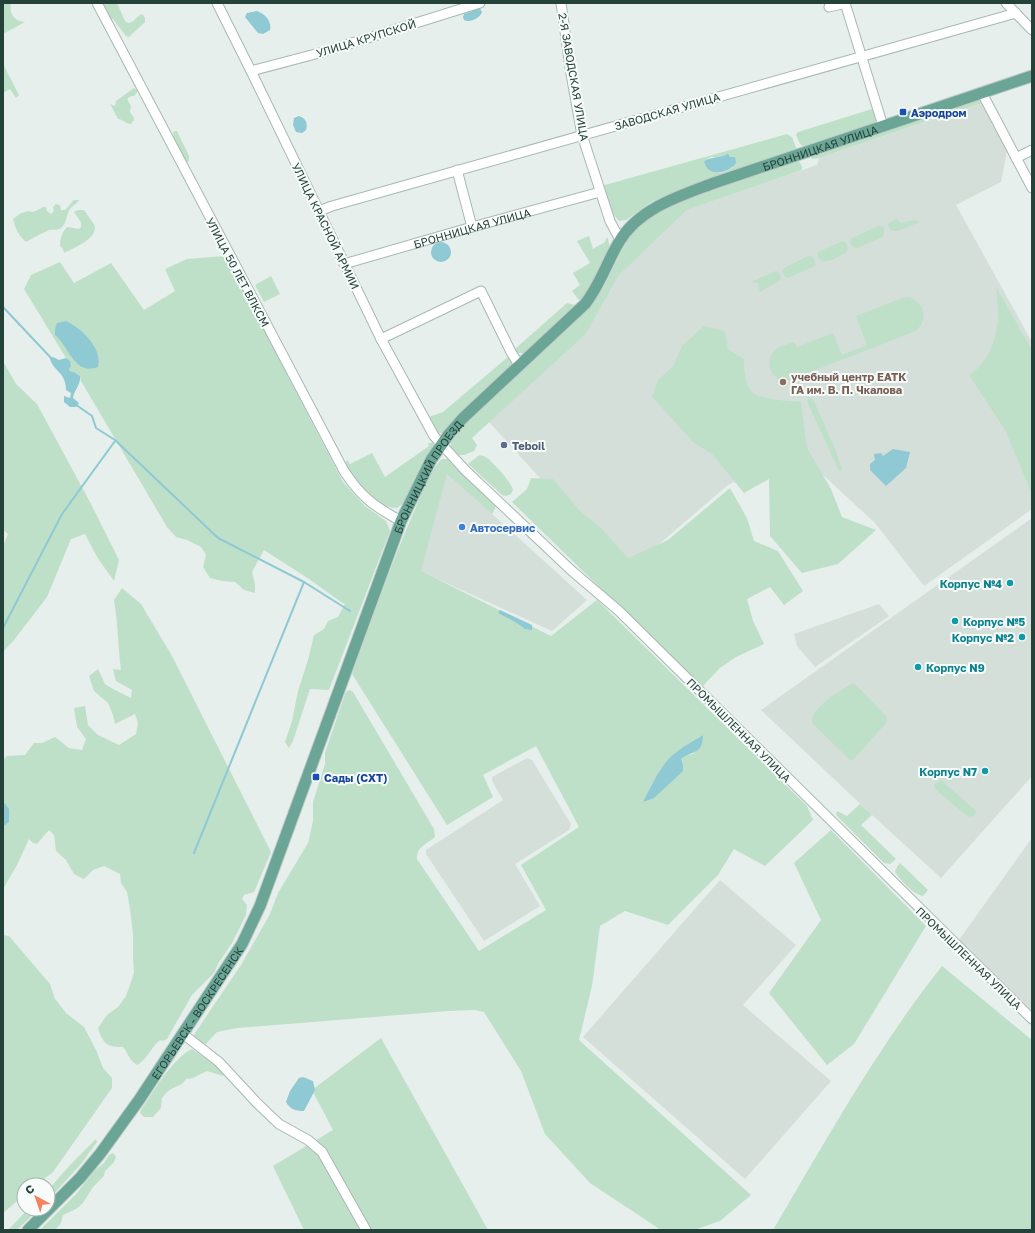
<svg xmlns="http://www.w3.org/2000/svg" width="1035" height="1233" font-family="'Golos Text',sans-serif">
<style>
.built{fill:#d4dfda}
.green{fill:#bfe0c8;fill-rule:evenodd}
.water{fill:#8ec9d4}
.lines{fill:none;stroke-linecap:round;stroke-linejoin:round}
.stream{stroke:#8ec9d4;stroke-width:2}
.minor-casing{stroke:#a8b8b2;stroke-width:11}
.major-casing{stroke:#c2cac8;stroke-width:13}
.minor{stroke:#fff;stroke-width:9}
.major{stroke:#6aa596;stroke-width:11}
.transit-dot{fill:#1a4fb4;stroke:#f7fbf9;stroke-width:1.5}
.education-dot{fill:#8d6e63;stroke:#f7fbf9;stroke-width:1.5}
.service-dot{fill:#5c6f8a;stroke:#f7fbf9;stroke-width:1.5}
.shop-dot{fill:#3f7fe0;stroke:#f7fbf9;stroke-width:1.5}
.culture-dot{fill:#0f9aa8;stroke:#f7fbf9;stroke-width:1.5}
.labels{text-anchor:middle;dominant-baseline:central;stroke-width:4;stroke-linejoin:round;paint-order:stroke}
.street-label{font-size:11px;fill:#24423a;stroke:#f7fbf9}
.transit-label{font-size:11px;font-weight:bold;fill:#164399;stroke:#f7fbf9;text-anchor:start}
.education-label{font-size:11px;font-weight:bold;fill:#785e54;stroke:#f7fbf9;text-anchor:start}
.service-label{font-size:11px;font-weight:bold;fill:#4e5e75;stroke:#f7fbf9;text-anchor:start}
.shop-label{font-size:11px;font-weight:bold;fill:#366cbe;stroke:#f7fbf9;text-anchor:start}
.culture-label{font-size:11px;font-weight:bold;fill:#0d838f;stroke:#f7fbf9;text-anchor:end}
</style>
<rect width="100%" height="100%" fill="#e6efeb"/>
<!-- built -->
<g class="built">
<polygon points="983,103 1007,151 1001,182 956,205 1032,342 1032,509 924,586 875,523 797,451 728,485 623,575 590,533 489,422 586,334 620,273 687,210 817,165 819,158"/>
<polygon points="447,473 587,600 552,631 420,571"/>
<polygon points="1032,518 1032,776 941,878 872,815 761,710"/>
<polygon points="879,604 889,616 815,667 797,646 794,634"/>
<polygon points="527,758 532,760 571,824 569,830 515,864 540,906 484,941 426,854 426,850 503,800 492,781 492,777"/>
<polygon points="1032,838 1032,1011 959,940"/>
<polygon points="720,880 796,945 743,1005 831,1081 745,1179 583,1037"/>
</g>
<!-- green -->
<g class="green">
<path d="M3,3H11C9,14 14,21 25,22L3,34Z"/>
<polygon points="102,3 117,3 125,21 128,23 132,22 141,14 143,15 145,18 145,22 129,37 126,36 113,19 110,19"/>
<polygon points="3,64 19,95 16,98 10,89 3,93"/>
<path d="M134,88L138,91L134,96H131L127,99L131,106L130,112L134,118V120L131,124C126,124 122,119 118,119L110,104L115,106L116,101Z"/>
<polygon points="981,98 983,103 948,114 959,106"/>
<path d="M872,109L875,110L878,119L873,124L807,146C799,147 799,141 796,135L798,132Z"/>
<polygon points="921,118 934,119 819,158 813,159 811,158 811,155"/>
<polygon points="176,131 177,131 189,156 189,161 186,162 175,142 173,132"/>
<path d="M787,134L792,137L797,150L668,195L653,201L626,220L619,221L613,214L603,187L605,185ZM711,157L720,158L733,167C730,169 727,171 724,172C716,175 706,169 704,161Z"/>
<polygon points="798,160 802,166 802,170 687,210 619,275 586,334 472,438 477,445 474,451 464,455 458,455 451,448 451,442 468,420 589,307 603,288 624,246 630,236 636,228 652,216 663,208 694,195"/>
<path d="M74,200H79C77,204 73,205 70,209C66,215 67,223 61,228C57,231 53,229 49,230C41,234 33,238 26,242C19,236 15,228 13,219L21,213L28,211L33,212L38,210L43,207H46L47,211L51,214L54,211L53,207L56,204L60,205L61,210H65C69,207 70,203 74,200Z"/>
<path d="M78,210H84L95,226C96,240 75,247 64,253L63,249L60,246C60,239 62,232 67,227L79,229L81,227V222L74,212Z"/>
<polygon points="896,218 901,223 915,220 920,222 898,231 892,231 889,228 888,224"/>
<path d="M878,226L884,227V235L881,238L857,248C853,247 851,246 850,242L852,238Z"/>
<path d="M589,236L593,249L605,242L607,237C609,241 610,245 609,250C606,262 589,291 580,300L578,299L572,291L580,285L573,273L590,263L577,241Z"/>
<path d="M842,241H844L847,244L848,249L846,253C837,257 821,269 817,254L818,252Z"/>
<polygon points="225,256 343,482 365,506 386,521 390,531 329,690 310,689 293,741 289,748 285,742 292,721 298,691 308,660 314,635 324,629 328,621 338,617 345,604 341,602 309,579 264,550 252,572 255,584 255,593 244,590 235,582 222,581 210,578 203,567 206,555 201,547 187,540 176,537 167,527 81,381 80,376 74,372 70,371 69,369 70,362 66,358 24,289 31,275 60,262 74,283 111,263 144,310 175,291 165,269 187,259"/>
<polygon points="808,256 811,256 814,259 816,265 813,267 788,278 785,277 782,271 784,268"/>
<path d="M776,271C780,272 781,276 781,280L760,292L758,283L751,282Z"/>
<polygon points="271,276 280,294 264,302 255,285"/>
<path d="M996,287L1032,350V494L1005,430L969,375C987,364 995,343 998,321C999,311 997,298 996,287Z"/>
<path d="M910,297C925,305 929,319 916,331L793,379C789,380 785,381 781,380C769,376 766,360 774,351C779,346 788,344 794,342L797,347L833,333L842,355L867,345L856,316L903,298Z"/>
<polygon points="567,303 575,305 524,353 517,353 515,349"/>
<path d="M704,326L725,331L728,349L744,359C744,369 745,385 752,392C761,400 789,401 801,402L807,448L831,489L842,517L876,530L838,564L802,573L770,536L769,479L744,493L712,454L694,443L652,397L658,380L673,366L682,346Z"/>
<polygon points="509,356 513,361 510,366 467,406 443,433 437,433 426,418 443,412"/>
<polygon points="3,361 16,384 37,404 91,504 119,560 114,581 97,557 85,534 71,539 47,597 14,640 3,652 3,546 8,534 3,530"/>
<polygon points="809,398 813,399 836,451 842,470 840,471 838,469 809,406 807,401"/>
<path d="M428,443H433L434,446L417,475L404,502L397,508C378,509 352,480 345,464L347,460L350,464L372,453L385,477L429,446Z"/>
<path d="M478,456C482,455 484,456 487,458C494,463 511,482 513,490L511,494L506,496L502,495L468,464Z"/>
<path d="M442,459H448L496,504L495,509L492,514L447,474L421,571L551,636L597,600L807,806L813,820L765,866L734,849L718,875L668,925L625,911L600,926L592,986L579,1040L751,1195L720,1221L694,1230H661L590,1183L545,1134L521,1071L484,1012L475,1010L449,1011L237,1028L217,1032L204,1046L194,1037L195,1033L241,965L270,914L278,893L308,843L313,821V802L325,764V753L345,694L347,691L350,690L353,692L434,829L435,837C427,844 416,847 417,859L479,951L546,910L521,865L579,827L536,746L483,775L493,797L447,825L352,674C372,618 392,562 416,507C421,495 432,467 442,459ZM703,735L693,754L686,755L681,759L644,802C656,770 673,751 703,735Z"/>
<polygon points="531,478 553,479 580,511 601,528 628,558 668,540 730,488 747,518 754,541 778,551 803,591 784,605 770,587 747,599 753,621 764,644 736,657 720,668 702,687 512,502 527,489"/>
<path d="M122,588L141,604L172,656L271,852L254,892L244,895L242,899L247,905L246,915L232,943L218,964L214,973L192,995L167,1039L163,1041L160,1040C151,1047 147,1060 137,1065C128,1059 129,1054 123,1047C108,1048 102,1043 98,1028L107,1015L118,1007L126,996L134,973L133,958V934L130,909L127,892L121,883L120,874L104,866L93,870L84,879L74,874L66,860L56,851L54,835L49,830L37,844L33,843L29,839L17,865L3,889V827L9,822L4,801H3V760L7,756L25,755L34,743H42L55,737L69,748L82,750L86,739L77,727L74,708L85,706L88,725L98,735L119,745L136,734L138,723L135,714L115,724L113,715L108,703L94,691L89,676L98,669L105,684L115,690L131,698L132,690L116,681L113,669L121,670C118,647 118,623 114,600Z"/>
<path d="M851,684H855L886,716L887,719L886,723L853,760H850L812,723C811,707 839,692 851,684Z"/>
<polygon points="941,780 976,811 975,814 971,817 967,816 936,790 934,786 936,783"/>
<polygon points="860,804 872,815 861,825 896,859 890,864 884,863 836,815 837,811 847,816"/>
<polygon points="831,830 926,926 854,1044 827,1065 769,993 821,920 794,863"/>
<path d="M900,863L928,890L923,896C913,894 901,881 895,872L897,867Z"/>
<polygon points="3,935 9,936 50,984 55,999 66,1013 84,1027 96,1050 103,1068 112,1078 112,1088 53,1172 36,1185 24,1185 24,1195 3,1213"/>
<path d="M942,966L1032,1040V1230H773C826,1140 877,1048 942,966Z"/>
<polygon points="381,1038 488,1230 304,1230 273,1166 333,1130 312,1090"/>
<path d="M192,1049L218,1067L225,1075L223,1076L207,1071L193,1078L186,1079L182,1084L171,1089L166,1093L162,1098L161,1108L153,1117H144L140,1113L141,1110C153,1092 173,1058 192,1049Z"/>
<polygon points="96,1139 97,1142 81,1164 48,1200 48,1190 71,1164"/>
<polygon points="113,1153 116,1157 114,1162 105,1171 104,1176 93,1187 83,1203 76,1209 63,1215 61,1223 55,1230 40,1230 77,1193 94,1171 104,1163 109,1155"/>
<polygon points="28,1209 39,1209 17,1230 8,1230"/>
</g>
<!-- water -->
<g class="water">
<path d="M480,8L482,12C480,18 470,23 464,20L463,17L464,14Z"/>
<path d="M257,11C265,14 272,21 270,30L263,34L258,33L245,17L247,13Z"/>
<path d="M299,116C306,118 308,124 306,130L302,133L296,132L293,125L294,118Z"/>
<path d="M728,154L730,157H735L736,163C728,174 707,178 704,161C713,156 719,159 728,154Z"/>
<circle cx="441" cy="252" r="10"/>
<path d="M66,321C81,328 103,348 98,367C74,376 69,346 55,335V329L57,323Z"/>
<path d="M53,357L59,360L66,358L70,361L71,366L69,369L70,371L74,372L80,376C81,385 74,390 73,398L79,403L76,407H70L64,402V396L70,398L71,393L66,390C66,372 54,372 50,359Z"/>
<polygon points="893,449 910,452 906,468 886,486 870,470 870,464 875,460 874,454 881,453 883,456"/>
<polygon points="500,610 532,625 532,630 525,629 517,623 498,613"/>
<path d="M703,735C703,755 692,750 681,759L683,765V771L654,798L643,802C649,790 655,777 663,766C673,752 689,743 703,735Z"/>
<polygon points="3,801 9,809 9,822 3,827"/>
<path d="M303,1077L313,1081L315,1090L304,1111C295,1111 290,1109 286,1102L290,1091L299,1078Z"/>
</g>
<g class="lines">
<!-- stream -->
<g class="stream">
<polyline points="3,307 52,359"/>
<polyline points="75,404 92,416 96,428 115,440 218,538 304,582 350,611"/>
<polyline points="3,628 62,514 115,441"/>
<polyline points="194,853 304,582"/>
</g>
<!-- minor casing -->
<g class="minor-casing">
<g id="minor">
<path d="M97,3L344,471C361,497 375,507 401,521"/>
<polyline points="217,3 251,71 381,339 434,436 465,470 572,571 619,611 1032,1019"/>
<polyline points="561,3 571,74 582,135 610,221 620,240"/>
<polyline points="845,3 883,126"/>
<polyline points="1006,3 1032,30"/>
<polyline points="829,7 846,3"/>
<polyline points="251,71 323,52 480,3"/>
<polyline points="982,93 1032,188"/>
<polyline points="1016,158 1032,150"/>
<polyline points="457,170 472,227"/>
<polyline points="319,211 332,206 1016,13"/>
<path id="s1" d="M344,264L472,227L600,192"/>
<polyline points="381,339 481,291 511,352 519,365"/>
<polyline points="183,1034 219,1062 257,1103 279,1124 308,1140 322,1152 366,1230"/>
</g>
</g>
<!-- major casing -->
<g class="major-casing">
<g id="major">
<path id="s2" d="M28,1230L80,1178L100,1154L139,1100L242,944L260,906L401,521L431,460L449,434L463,418L585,304C600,285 607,262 619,242C639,208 680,196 714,183L1032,76"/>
</g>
</g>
<!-- minor -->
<use href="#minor" class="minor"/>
<!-- major -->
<use href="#major" class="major"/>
</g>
<!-- markers -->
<g class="transit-dot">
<rect x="899" y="108" width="8" height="8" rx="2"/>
<rect x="312" y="773" width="8" height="8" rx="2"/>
</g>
<circle class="education-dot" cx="783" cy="382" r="4"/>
<circle class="service-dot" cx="504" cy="445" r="4"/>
<circle class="shop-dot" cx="462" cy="527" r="4"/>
<g class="culture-dot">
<circle cx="1010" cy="583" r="4"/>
<circle cx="955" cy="621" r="4"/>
<circle cx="1022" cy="637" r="4"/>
<circle cx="918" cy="667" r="4"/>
<circle cx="985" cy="771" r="4"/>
</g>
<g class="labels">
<!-- street labels -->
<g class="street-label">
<text transform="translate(366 38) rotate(-17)">УЛИЦА КРУПСКОЙ</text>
<text transform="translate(574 77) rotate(80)">2-Я ЗАВОДСКАЯ УЛИЦА</text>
<text transform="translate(667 111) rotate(-16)">ЗАВОДСКАЯ УЛИЦА</text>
<text stroke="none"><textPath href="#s2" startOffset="1395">БРОННИЦКАЯ УЛИЦА</textPath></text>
<text transform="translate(326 226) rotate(64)">УЛИЦА КРАСНОЙ АРМИИ</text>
<text stroke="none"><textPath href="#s1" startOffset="133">БРОННИЦКАЯ УЛИЦА</textPath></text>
<text transform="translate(238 272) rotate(62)">УЛИЦА 50 ЛЕТ ВЛКСМ</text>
<text stroke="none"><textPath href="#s2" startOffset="862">БРОННИЦКИЙ ПРОЕЗД</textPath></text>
<text transform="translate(739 730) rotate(45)">ПРОМЫШЛЕННАЯ УЛИЦА</text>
<text transform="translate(969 958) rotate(44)">ПРОМЫШЛЕННАЯ УЛИЦА</text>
<text stroke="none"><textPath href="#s2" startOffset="276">ЕГОРЬЕВСК - ВОСКРЕСЕНСК</textPath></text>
</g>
<!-- transit labels -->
<g class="transit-label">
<text x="911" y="112">Аэродром</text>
<text x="324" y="777">Сады (СХТ)</text>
</g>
<!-- education labels -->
<g class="education-label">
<text x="791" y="376">учебный центр ЕАТК<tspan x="791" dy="13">ГА им. В. П. Чкалова</tspan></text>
</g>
<!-- service labels -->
<g class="service-label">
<text x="512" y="445">Teboil</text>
</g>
<!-- shop labels -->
<g class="shop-label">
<text x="470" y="527">Автосервис</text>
</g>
<!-- culture labels -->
<g class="culture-label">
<text x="1002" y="583">Корпус №4</text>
<text x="963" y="621" text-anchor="start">Корпус №5</text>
<text x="1014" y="637">Корпус №2</text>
<text x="926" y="667" text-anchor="start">Корпус N9</text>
<text x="977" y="771">Корпус N7</text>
</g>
</g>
<!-- border -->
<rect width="1035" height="1233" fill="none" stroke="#24423a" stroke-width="8"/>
<!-- north arrow -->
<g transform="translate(36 1197) rotate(320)"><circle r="19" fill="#f7fbf9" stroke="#a3b1ad"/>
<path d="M0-3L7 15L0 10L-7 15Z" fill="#f4845f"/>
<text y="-6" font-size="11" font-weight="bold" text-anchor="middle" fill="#24423a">С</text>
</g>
</svg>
